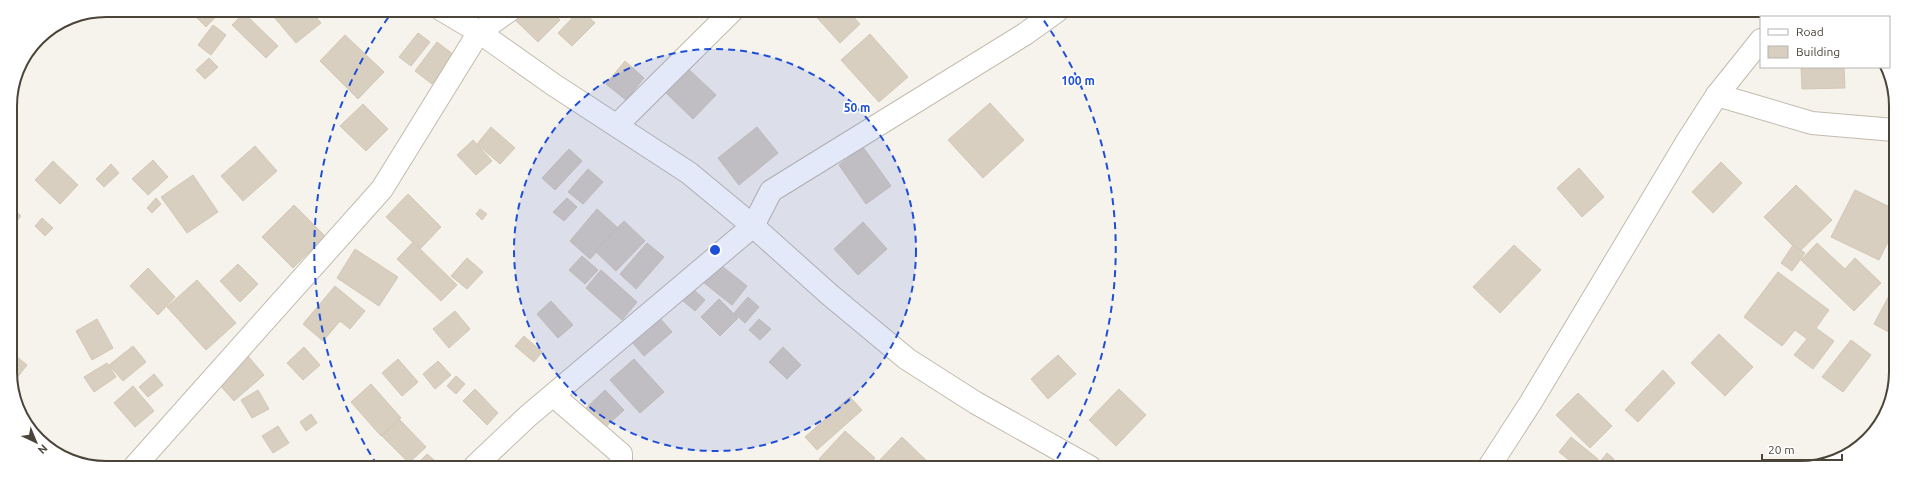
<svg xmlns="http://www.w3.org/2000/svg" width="1906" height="478" font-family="Ubuntu,sans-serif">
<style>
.building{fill:#d8cfc1;stroke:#d3c7b4}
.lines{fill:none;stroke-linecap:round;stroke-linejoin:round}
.minor-casing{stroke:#c2bbae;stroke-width:24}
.minor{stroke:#fff;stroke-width:22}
.ring{fill:none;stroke:#1d4ed8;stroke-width:2;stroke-dasharray:7 5}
.rim{fill:none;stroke:#4b4439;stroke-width:2}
.centre{fill:#1d4ed8;stroke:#fff;stroke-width:2}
.ring-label{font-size:12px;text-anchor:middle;font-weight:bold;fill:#1d4ed8;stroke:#fff;stroke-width:3.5;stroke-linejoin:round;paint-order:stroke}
</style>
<rect width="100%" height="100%" fill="#f6f3ec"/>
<!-- building -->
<g class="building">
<polygon points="189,10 222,10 206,27"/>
<polygon points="268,10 310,10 321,23 296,43"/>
<polygon points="517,10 550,10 560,20 538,42 511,16"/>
<polygon points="579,11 582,11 595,23 572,46 558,33"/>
<polygon points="811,11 848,11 860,24 840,43"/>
<polygon points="244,13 278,46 266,58 232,25"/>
<polygon points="213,25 226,35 211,55 198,45"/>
<polygon points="418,33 430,42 411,66 399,57"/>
<polygon points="870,34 908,77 879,102 841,60"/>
<polygon points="345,35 384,72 358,99 320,61"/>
<polygon points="437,42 454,55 432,84 415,71"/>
<polygon points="209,58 218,67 205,79 196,70"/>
<polygon points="625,61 644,78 626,100 606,84"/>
<polygon points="683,64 716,95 693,119 660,87"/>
<polygon points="1801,67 1844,67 1845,88 1802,89"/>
<polygon points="990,103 1024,140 983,178 948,140"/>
<polygon points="363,104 388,129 366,151 340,126"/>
<polygon points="491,127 515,148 500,164 477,144"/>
<polygon points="757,127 778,153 739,185 718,158"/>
<polygon points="473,140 492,161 476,175 457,155"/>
<polygon points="255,146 277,171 243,201 221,176"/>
<polygon points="863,147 891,186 866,204 839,165"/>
<polygon points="569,149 582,161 555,190 542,178"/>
<polygon points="153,160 168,177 148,195 132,179"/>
<polygon points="53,161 78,185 60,204 35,180"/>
<polygon points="1721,162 1742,183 1713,213 1692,192"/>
<polygon points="111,164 119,173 104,187 96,179"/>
<polygon points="1579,168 1604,197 1582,217 1557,188"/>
<polygon points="588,169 603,182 583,204 568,192"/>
<polygon points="193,175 218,212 187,233 161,197"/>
<polygon points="1796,185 1832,220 1799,252 1764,217"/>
<polygon points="1855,190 1894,209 1894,230 1879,260 1831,237"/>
<polygon points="408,194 441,227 420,249 386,217"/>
<polygon points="156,198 161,204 152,213 147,208"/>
<polygon points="567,198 577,207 564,221 553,212"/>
<polygon points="294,205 325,236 293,268 262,237"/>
<polygon points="11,207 21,216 12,227 11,226"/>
<polygon points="480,209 487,214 482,220 476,214"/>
<polygon points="597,209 618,228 590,259 570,241"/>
<polygon points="42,218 53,228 45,236 35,226"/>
<polygon points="624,221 645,241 616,271 595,251"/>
<polygon points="863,222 887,249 858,275 834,249"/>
<polygon points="413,242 457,285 441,301 397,259"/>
<polygon points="647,243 664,257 636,289 620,274"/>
<polygon points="1817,243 1845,269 1855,258 1881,283 1854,311 1801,260"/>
<polygon points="1514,245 1541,270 1500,313 1473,287"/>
<polygon points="1793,245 1805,253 1792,271 1781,263"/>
<polygon points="355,249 398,277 379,306 337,278"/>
<polygon points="582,256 598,270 585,284 569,270"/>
<polygon points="467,258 483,272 467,289 451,276"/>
<polygon points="718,263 747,286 732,305 703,282"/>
<polygon points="238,264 258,284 240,302 220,281"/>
<polygon points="148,268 175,297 158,315 130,286"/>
<polygon points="601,270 637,302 622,320 586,288"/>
<polygon points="1778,272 1829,310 1816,328 1834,341 1813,369 1794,355 1807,339 1795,330 1782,346 1744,317"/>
<polygon points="197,280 236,323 206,350 167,307"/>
<polygon points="335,286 365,311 350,329 340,321 323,341 303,324"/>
<polygon points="692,288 705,300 695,311 682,300"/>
<polygon points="1891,292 1894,294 1894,335 1874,324"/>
<polygon points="748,297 759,307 745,323 734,313"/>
<polygon points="719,299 738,318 720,336 701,317"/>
<polygon points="551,301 573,325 558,338 537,314"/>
<polygon points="455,311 470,329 449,348 433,329"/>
<polygon points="658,316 672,332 644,356 631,341"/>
<polygon points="97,319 113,348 92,360 76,331"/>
<polygon points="759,319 771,329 760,340 749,330"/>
<polygon points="1719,334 1753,367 1725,396 1691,363"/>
<polygon points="524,336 542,352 534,362 515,346"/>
<polygon points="1851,340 1871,355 1843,392 1822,377"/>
<polygon points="133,346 146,362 123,381 109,365"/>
<polygon points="304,347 320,365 303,380 287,363"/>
<polygon points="783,347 801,365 787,379 769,362"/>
<polygon points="12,353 27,365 12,384"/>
<polygon points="1058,355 1076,374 1048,399 1031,379"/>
<polygon points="248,356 264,375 234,401 217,382"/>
<polygon points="398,359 418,382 402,396 382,373"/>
<polygon points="634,359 664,392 640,413 610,380"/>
<polygon points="438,361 451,375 435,389 423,374"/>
<polygon points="107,363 116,377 94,392 84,377"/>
<polygon points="1663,370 1675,383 1638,422 1625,410"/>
<polygon points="154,374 163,385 148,397 139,387"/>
<polygon points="456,376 465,384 456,394 447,386"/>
<polygon points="371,384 401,418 381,436 351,402"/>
<polygon points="133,386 154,411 135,427 114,403"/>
<polygon points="475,389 498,413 487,425 463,401"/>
<polygon points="1119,389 1146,415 1116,446 1089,420"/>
<polygon points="258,390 269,409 252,418 241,400"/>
<polygon points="605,390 624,410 600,432 581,413"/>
<polygon points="1578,393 1612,426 1590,448 1556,415"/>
<polygon points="850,397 862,410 817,450 805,437"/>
<polygon points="311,414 317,423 306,431 300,422"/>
<polygon points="399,419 426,447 409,463 382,436"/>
<polygon points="278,426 289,443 273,453 262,436"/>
<polygon points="845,431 875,458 867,467 828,467 819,459"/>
<polygon points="902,437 933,467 878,467 875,465"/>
<polygon points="1571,437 1598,459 1591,468 1579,468 1559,452"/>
<polygon points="1607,453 1614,459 1606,468 1604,468 1599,463"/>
<polygon points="427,454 441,466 415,466"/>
</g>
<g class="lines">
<!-- minor casing -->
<g class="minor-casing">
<g id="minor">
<polyline points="442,10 479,32 554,85 689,173 753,226 830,295 907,359 976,403 1090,467"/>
<polyline points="1780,17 1784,12"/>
<polyline points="1717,95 1812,123 1894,130"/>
<polyline points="617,125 732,11"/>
<polyline points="554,396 621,454 621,467"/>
<polyline points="135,466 382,189 479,32 510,10"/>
<polyline points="475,466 528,416 753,226 771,191 1025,34 1057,11"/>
<polyline points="1489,467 1531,402 1688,140 1717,95 1761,40"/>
</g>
</g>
<!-- minor -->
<use href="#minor" class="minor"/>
</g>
<!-- distance rings -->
<circle cx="715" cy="250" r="201" fill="#1d4ed8" fill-opacity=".12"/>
<g class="ring">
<circle cx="715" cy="250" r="201"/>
<path d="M377 465A401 401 0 0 1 393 11M1037 11A401 401 0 0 1 1053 465"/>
</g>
<!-- crop -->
<path d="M0 0H1906V478H0ZM106 17H1800A89 89 0 0 1 1889 106V372A89 89 0 0 1 1800 461H106A89 89 0 0 1 17 372V106A89 89 0 0 1 106 17Z" fill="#fff" fill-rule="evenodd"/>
<path class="rim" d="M106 17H1800A89 89 0 0 1 1889 106V372A89 89 0 0 1 1800 461H106A89 89 0 0 1 17 372V106A89 89 0 0 1 106 17Z"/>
<circle cx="715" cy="250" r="6" class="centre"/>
<g class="ring-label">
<text x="1078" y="85">100 m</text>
<text x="857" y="112">50 m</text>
</g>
<!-- legend -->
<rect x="1760" y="16" width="130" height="52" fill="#ffffff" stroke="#b7b4b0"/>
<rect x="1768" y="29" width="20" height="6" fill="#ffffff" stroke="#b7b4b0"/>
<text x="1796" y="36" font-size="12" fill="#4b4439">Road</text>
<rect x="1768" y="46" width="20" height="12" fill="#d8cfc1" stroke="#b7b4b0"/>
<text x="1796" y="56" font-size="12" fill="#4b4439">Building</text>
<!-- north arrow -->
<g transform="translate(36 442) rotate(136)" stroke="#ffffff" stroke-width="3" paint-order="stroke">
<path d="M0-3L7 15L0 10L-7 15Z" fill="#4b4439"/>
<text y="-6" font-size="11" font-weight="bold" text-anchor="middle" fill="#4b4439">N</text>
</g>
<!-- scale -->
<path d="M1762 454v6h80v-6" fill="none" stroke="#4b4439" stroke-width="2"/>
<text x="1768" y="454" font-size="12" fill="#4b4439" stroke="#ffffff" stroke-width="3" paint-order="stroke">20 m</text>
</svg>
